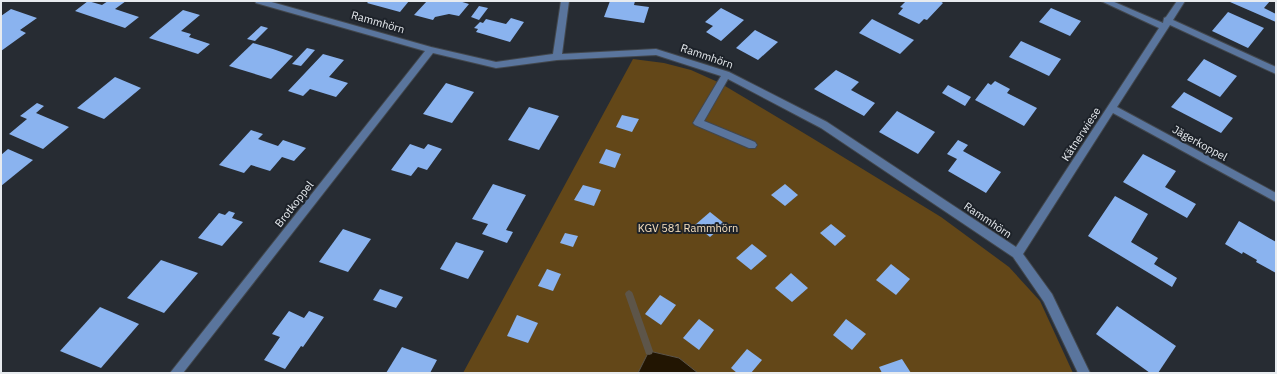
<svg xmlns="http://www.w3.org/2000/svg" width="1277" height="374" font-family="'IBM Plex Sans',sans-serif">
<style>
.green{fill:#634718}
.water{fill:#221502;stroke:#5d5549}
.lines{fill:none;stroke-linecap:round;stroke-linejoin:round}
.stream{fill:#5d5549;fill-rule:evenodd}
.building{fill:#8ab3ef}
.minor-casing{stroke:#42474d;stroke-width:2}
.minor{fill:#5a759d;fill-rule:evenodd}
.labels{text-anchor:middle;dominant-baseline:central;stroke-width:4;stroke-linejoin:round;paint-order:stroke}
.street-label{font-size:11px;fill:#e7ebef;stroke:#1d2229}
.park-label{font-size:11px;fill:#f7e0be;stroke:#1d2229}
</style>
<rect width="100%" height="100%" fill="#272c33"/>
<!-- green -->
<polygon class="green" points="633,59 664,63 691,70 720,83 812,138 941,217 1009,267 1040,301 1073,373 698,373 679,358 649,351 638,373 463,373"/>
<!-- water -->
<polygon class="water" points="649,351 679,358 698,373 638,373"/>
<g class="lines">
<!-- stream -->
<polygon class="stream" points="629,290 632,292 633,294 653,351 652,354 649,355 646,354 645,351 625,294 626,292"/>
</g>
<!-- building -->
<g class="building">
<polygon points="88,1 102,5 108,1 126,1 115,9 139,17 125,28 75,11"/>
<polygon points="369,1 409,1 400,12 367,3"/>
<polygon points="427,1 459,1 469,4 459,16 449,14 435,17 433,20 414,15"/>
<polygon points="610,1 635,1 634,5 649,7 644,23 604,17"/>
<polygon points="906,1 940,1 943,3 927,20 924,19 919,24 898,14 903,8 900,7"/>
<polygon points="1231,1 1270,1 1264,8 1276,14 1276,22 1230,2"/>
<polygon points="479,6 488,8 479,20 471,17"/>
<polygon points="721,8 744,20 721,41 706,32 713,26 705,22"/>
<polygon points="1051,8 1081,21 1070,36 1039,22"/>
<polygon points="11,9 37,18 20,30 26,33 1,51 1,16"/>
<polygon points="183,10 200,15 181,31 191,34 189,37 210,44 198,54 149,38"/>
<polygon points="1228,12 1264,28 1248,48 1212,31"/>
<polygon points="511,18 524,22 510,42 476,32 478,29 474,28 480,22 483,23 486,19 506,24"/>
<polygon points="872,19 914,40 900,54 859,33"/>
<polygon points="261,26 268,28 255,41 247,39"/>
<polygon points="755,30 778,42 758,60 736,48"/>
<polygon points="1021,41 1061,59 1049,76 1009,57"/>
<polygon points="253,43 273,49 293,56 271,79 229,66"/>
<polygon points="307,48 315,50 301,66 292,64"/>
<polygon points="323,54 344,60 329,77 348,83 336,97 310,89 303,96 288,91"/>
<polygon points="1204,59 1237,76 1220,97 1187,80"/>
<polygon points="836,70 859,82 851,90 875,103 864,116 814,89"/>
<polygon points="115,77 141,88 104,119 77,108"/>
<polygon points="995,81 1010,89 1007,93 1037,108 1024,126 975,100 988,83 991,85"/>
<polygon points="446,83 474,92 452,123 423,114"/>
<polygon points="948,85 971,97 965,106 942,93"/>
<polygon points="1184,92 1233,118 1221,133 1171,107"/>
<polygon points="37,103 44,106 36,113 69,127 43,149 9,134 27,119 20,116"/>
<polygon points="529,107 559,116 539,150 508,140"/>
<polygon points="897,111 935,132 918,154 879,132"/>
<polygon points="622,115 639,119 632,132 616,127"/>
<polygon points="251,130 263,134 258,139 278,146 283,140 306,148 294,161 282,157 270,171 251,165 244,173 219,165"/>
<polygon points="958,140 968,145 963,151 1001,172 986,193 948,171 957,159 947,154"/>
<polygon points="410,144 424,149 428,144 442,149 427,170 418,167 411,176 391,170"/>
<polygon points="8,149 33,160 1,186 1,155"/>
<polygon points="606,149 621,154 615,168 599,163"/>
<polygon points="1143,154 1176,171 1165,187 1196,204 1187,218 1123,182"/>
<polygon points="493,184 526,195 506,230 513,232 507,243 482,234 488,224 472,219"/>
<polygon points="785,184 798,195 785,206 771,195"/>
<polygon points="583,185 601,190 594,206 574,200"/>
<polygon points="1115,196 1148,214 1131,242 1158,258 1154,264 1177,278 1172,287 1088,236"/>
<polygon points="229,211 235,213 232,218 243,222 222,246 198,238 219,213 225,215"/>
<polygon points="710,212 725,224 710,237 695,225"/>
<polygon points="1239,221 1276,242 1276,273 1256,262 1257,260 1243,252 1242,254 1225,244"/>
<polygon points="831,224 846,236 835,246 820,233"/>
<polygon points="343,229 371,239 348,272 319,262"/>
<polygon points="565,233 578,236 573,247 560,243"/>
<polygon points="456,242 484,251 468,279 440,269"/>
<polygon points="752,244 767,256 751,270 736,258"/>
<polygon points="161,260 198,273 164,313 127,298"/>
<polygon points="891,264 910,279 896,295 876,280"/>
<polygon points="547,269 561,274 553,291 538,286"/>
<polygon points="791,273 808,288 792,302 775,288"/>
<polygon points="380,289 403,297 396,308 373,300"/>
<polygon points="660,295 676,305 661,325 645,314"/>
<polygon points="1117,306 1176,346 1158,373 1150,373 1096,334"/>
<polygon points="100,307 139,324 101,368 60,351"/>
<polygon points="289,311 304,318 309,311 324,317 303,347 301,346 285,369 264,360 280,337 272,334"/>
<polygon points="517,315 538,323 528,343 507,336"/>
<polygon points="699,319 714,330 699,350 683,338"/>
<polygon points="846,319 866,334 852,350 833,335"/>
<polygon points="402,347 437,360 430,373 386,373"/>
<polygon points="747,349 762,360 751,373 737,373 731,368"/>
<polygon points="902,359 911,373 882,373 879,367"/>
</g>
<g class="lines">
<!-- minor casing -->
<g class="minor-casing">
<polygon id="minor" points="255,1 268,1 431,47 496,62 553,54 561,1 569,1 562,54 656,49 729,72 827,122 1016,247 1159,28 1101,1 1112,1 1163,23 1164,18 1166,17 1177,1 1185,1 1173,20 1276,67 1276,74 1170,25 1117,107 1276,193 1276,202 1113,113 1023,254 1052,294 1090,373 1078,373 1044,302 1013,257 821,128 728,79 704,121 755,142 757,145 755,148 749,148 695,125 693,123 721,76 656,55 557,60 496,68 433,53 183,373 170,373 425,51 256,3"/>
</g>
<!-- minor -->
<use href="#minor" class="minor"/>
</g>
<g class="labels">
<!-- street labels -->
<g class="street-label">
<text transform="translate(378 22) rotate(16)">Rammhörn</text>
<text transform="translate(707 56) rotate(19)">Rammhörn</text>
<text transform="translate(1081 134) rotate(-57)">Kätnerwiese</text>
<text transform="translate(1200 143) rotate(29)">Jägerkoppel</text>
<text transform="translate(294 204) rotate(-52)">Brotkoppel</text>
<text transform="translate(988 220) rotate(34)">Rammhörn</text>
</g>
<!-- park labels -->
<g class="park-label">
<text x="688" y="228">KGV 581 Rammhörn</text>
</g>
</g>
<!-- border -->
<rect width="1277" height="374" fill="none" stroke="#e7ebef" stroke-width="4"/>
</svg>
